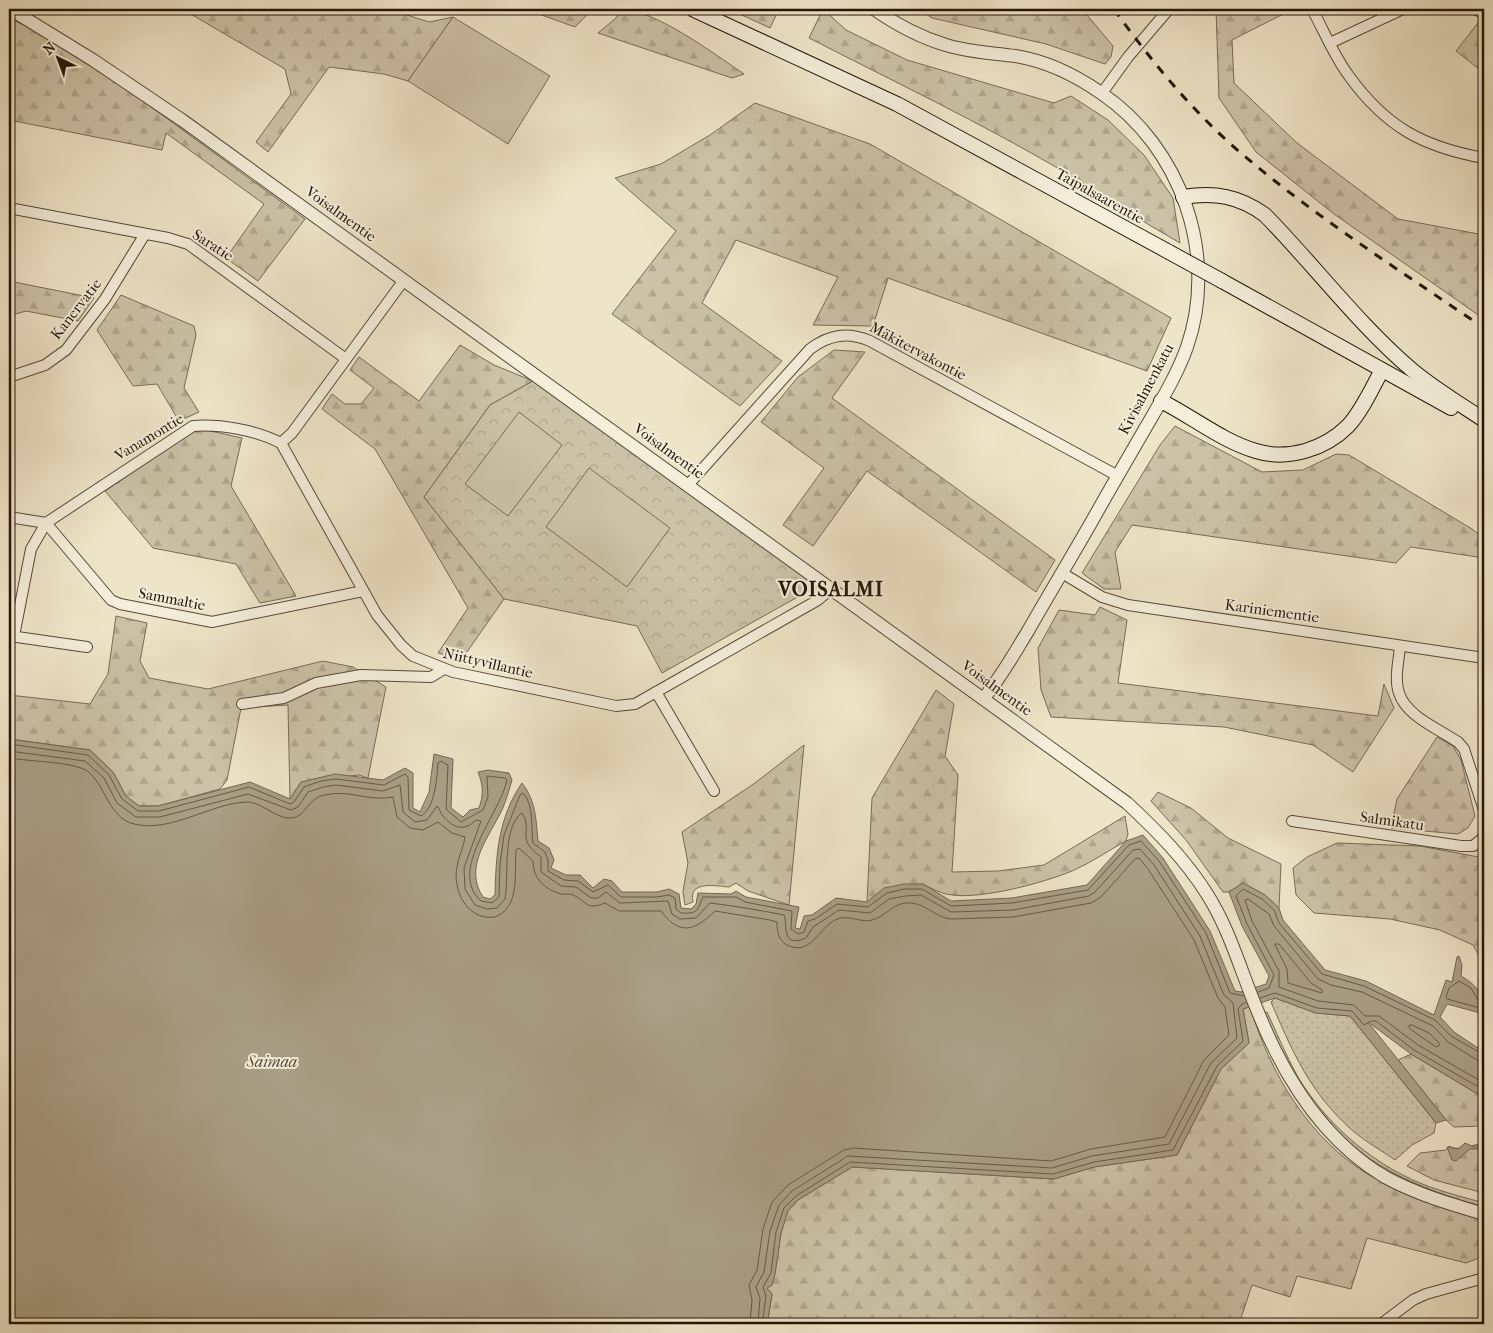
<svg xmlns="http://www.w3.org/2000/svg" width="1493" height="1333" font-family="'IM FELL French Canon',serif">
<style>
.grass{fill:url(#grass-dots);stroke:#776c57}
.forest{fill:url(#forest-firs);stroke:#776c57}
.park{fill:url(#park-crowns);stroke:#776c57}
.pitch{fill:#cbc2a7;stroke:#776c57}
.water{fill:#a99f86;stroke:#736853}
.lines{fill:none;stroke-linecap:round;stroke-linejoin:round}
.shore{stroke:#665a46;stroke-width:1}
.minor-casing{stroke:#564a37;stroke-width:12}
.tertiary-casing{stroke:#564a37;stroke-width:14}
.secondary-casing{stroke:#231607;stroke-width:16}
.minor{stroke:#f4eedb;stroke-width:10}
.tertiary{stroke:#f4eedb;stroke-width:12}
.secondary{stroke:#f4eedb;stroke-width:14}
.rail{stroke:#231607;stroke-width:3;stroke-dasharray:9 9;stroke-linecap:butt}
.secondary-bridge-casing{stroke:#231607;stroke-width:16;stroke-linecap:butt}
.secondary-bridge{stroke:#f4eedb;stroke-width:14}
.labels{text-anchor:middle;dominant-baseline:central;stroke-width:4;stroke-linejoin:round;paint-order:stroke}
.street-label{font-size:15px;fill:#231607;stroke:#f4eedb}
.water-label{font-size:16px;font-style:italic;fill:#594d3a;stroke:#f4eedb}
.district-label{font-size:20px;font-weight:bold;letter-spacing:1px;fill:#231607;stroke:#f4eedb}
</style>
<defs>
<pattern id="grass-dots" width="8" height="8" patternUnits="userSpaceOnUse" patternTransform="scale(1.25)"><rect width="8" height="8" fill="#cbc2a7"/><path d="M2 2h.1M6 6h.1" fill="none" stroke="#aea68e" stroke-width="1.8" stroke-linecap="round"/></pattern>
<pattern id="forest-firs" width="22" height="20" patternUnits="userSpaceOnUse" patternTransform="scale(1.25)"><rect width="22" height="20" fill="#cbc2a7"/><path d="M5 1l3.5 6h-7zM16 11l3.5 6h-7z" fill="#aea68e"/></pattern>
<pattern id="park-crowns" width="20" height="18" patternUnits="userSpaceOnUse" patternTransform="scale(1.25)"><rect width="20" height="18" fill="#cbc2a7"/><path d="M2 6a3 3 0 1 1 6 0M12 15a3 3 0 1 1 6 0" fill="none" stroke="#aea68e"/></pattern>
</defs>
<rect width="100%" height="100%" fill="#eee5c8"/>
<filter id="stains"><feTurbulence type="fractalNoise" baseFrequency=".004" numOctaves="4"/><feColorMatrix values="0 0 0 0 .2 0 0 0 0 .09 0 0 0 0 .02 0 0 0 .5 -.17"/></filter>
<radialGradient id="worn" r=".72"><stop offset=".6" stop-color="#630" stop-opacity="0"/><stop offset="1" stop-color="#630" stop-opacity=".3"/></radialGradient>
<!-- grass -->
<g class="grass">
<path d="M1275,998L1316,1013L1350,1016L1436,1123L1434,1133L1412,1145L1395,1160C1381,1150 1366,1142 1353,1131C1310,1093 1293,1053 1271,1002Z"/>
<path d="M1267,1012C1277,1033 1286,1056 1298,1077C1328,1127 1378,1169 1433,1188C1450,1194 1467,1198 1484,1203V1207C1400,1183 1343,1156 1295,1078C1283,1058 1274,1034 1263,1013Z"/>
</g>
<!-- forest -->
<g class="forest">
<polygon points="182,9 388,9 429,22 453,17 408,81 384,74 329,67 268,152 256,142 291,94 285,69"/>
<polygon points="525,9 593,9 575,27"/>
<path d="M621,9C654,9 716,55 744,74L732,78L598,33L616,18Z"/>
<polygon points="729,9 779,9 770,28"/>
<path d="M823,9L846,30L907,60L1054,103L1071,96L1108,120L1144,155L1173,198L1180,243C1139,220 1101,194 1061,170C979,122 893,81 809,38Z"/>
<polygon points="918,9 1082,9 1113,46 1111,57 1105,64 1046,44 932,18"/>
<polygon points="1216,9 1293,9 1232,40 1234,83 1297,143 1398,219 1484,235 1484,319 1334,214 1256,152 1219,98"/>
<polygon points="1484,15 1484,73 1456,51"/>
<polygon points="9,18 40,33 136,96 305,219 258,281 226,258 264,204 166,133 162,150 9,120"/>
<polygon points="755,103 870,144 1171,318 1147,371 888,278 873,326 813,325 838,277 736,240 702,303 782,361 740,406 612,314 676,231 615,178 661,164 710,135"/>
<polygon points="9,281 94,298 78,321 26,311 9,316"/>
<polygon points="121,295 194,326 196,335 184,388 199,412 179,421 157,384 133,386 97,330"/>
<polygon points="460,345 494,365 533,381 490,405 424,497 504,599 462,659 438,653 468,608 375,449 322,409 332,394 345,404 361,404 374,388 350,370 359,357 419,401"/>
<polygon points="834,350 865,352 832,398 1055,560 1036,592 867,471 813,546 783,525 824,468 761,422 798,377"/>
<polygon points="1175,426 1262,472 1303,470 1336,454 1349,455 1472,529 1484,538 1484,558 1411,547 1396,563 1132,525 1115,552 1121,589 1104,589 1082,573 1160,445"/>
<polygon points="206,430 242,438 231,486 296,596 260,603 236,564 153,548 105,491 193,431"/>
<polygon points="1100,607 1127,620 1118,683 1378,716 1384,684 1394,708 1353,772 1313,745 1224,727 1051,717 1041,690 1038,648 1059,610 1095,615"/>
<polygon points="116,616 147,623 140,661 149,678 208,689 323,661 353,667 386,687 368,778 359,775 301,782 290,800 288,705 241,708 227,780 220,789 158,806 139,806 126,796 113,772 90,750 9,739 9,695 90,704 108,674"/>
<path d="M936,690L954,704L945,756L958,775L952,872L998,871L1044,865L1125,816L1128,834L1126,841C1109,850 1091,863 1072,871C1043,883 983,899 952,895C941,894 933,889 923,884L867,902L872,798Z"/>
<polygon points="1437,737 1453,746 1461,760 1475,816 1468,828 1458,834 1391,828 1397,799"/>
<path d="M804,745L789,905L748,891L736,883L729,887C716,886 688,880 693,902L685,905L683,891L688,863L682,832L755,783Z"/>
<polygon points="1158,792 1191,808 1228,838 1281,864 1279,908 1265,895 1243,883 1229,892 1223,892 1186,840 1151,801"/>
<polygon points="1337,843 1420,846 1484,858 1484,964 1473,945 1440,930 1390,919 1314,913 1296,895 1293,868 1307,857"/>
<path d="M1250,1006C1269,1072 1310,1141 1371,1176C1407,1195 1446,1208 1484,1221V1256L1466,1263L1367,1238L1351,1289L1297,1276L1290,1297L1252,1285L1239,1324H770L768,1319L772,1294L767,1288L772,1285L775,1274L781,1233L788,1211L798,1200L852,1167L1054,1179L1094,1167L1177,1155L1221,1069L1249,1043L1243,1009Z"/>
<polygon points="1411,1054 1476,1093 1484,1095 1484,1126 1454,1127 1446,1120 1398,1060"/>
<path d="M1484,1142V1193L1434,1180L1407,1166L1420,1153L1446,1150L1449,1146C1458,1152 1474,1145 1484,1142Z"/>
</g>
<!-- park -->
<polygon class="park" points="533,381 819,585 662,673 637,626 504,599 424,497 490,405"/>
<!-- pitch -->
<g class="pitch">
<polygon points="453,17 550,76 508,144 408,81"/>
<polygon points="519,412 562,445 508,516 465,484"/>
<polygon points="589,468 670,528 627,587 546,527"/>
</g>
<!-- water -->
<g class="water">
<path d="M9,739L90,750L113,772L126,796L139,806H158L250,782L290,799L301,782L335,774L383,780L405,768L413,773V808L420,812L429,792L434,754L453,759L451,808L463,817L470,810L479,808C484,794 483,785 478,772L488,770L509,773L512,780C509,790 506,801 502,810C489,837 463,867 483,897L490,899L495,895C496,855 498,818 522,783C536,801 536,820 538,841L549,848L554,860L551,868L566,875H580L593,888L604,879L612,881L622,892H657L669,889L679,894L681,908L691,909L696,904L698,893L731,894L736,891L746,897L799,907L795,928L800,929L804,916L812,915L836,898L867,902L884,888L904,884H923L951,901L1012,898L1087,885L1126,841L1143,835L1163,858L1210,931L1235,991L1241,992L1266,984L1269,976L1242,926L1229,892L1243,883L1265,895L1279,908L1283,920L1325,970L1366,981L1434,1015L1446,980L1452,982L1457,957L1459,956L1462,965L1461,976C1477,985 1484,995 1484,1014L1447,1004L1440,1017L1454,1032L1484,1052V1095L1476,1093L1411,1054L1368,1022L1446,1120L1436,1123L1350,1016L1316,1013L1275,998L1243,1009L1249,1043L1221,1069L1177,1155L1094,1167L1054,1179L852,1167L798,1200L788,1211L781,1233L775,1274L772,1285L767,1288L772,1294L768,1319L770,1324H9Z"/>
<polygon points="1465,1143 1474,1147 1484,1146 1484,1149 1470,1149 1456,1161 1452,1160 1447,1147 1458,1149"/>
</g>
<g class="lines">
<!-- shore -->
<g class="shore">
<path d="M9,744L88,755L109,775L122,799L138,811H159L249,787L290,804L294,802L304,787L321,781L336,779L384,785L405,774L408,777L409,810L421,816C435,808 437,778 438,763L441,761L448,765L446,809L461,822L483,810L488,797L487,776L505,778L507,780C500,814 447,871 481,901L492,903L499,897L500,864L504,835L520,795L523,793C534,804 531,829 533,843L545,852L548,860V871L564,880L578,881L593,892L608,885L621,897H657L669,895L675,898L676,909L681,913C699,914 697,910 703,897H736L745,902L792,911L791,929L798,934L804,932L808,921L815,919L837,904L868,907L887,893L904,889H922L951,906L1012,903L1088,890L1129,845L1141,841L1159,861L1206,933L1230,993L1244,996"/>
<path d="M9,751L85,761L104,778L117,803L136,817H160L248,794L291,810L298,807L308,792L323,787L336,785L383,791L400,785L403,812L415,822L427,820L437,806C440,809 440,812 443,816C453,828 464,832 476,820L481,821L464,868L465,889L475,905L487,909L497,908L505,899C509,878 502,826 522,813C534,831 514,837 541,857V872L561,886L576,887L591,898H598L606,892L620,903L668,901L672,914L680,919L696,918L710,903C735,906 759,910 784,915C788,923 780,949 806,938L813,927L839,910L870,913L889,899L905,896L921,895L951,912L1013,910L1089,896L1095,892L1133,850L1140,849L1154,865L1200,936L1224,995L1233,1003L1237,1038L1211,1063L1169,1144L1092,1156L1052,1168L848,1156L792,1191L779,1205L770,1231L764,1272L756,1287L760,1298L758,1324"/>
<path d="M9,758C27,761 65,762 81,768C105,776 105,817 134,824C171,833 209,804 246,802C260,801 274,817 288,818C307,819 305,799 325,795C348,789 370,802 393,797L397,817L410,828L423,830L438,822L452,833L465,837C464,847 458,857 457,867C452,891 468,921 495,917C521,907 514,872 516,850L519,848L533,861C533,878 544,889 561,894C565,895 570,893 573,895C587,901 586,911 605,903L619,911H661C679,936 695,931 715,911L770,920L777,922C777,931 778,940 787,945C813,958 820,922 841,918C851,916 862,923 872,920C885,917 891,905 905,903C925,901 933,917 951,919L1013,917L1091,903L1101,897L1135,859L1139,858L1148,869L1194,940L1218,998L1225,1007L1229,1035L1204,1060L1165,1137L1091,1149L1051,1161L853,1148L844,1150L788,1185L772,1202L763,1229L757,1270L749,1285L752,1300L750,1324"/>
<polygon points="1275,944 1279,944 1311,983 1322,990 1322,993 1288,983 1287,969"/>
<polyline points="1258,992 1269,988 1274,975 1247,924 1236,896 1243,889 1262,899 1274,910 1279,923 1322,974 1364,986 1435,1020 1451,1036 1484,1055"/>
<polyline points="1260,998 1275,993 1317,1008 1352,1011 1364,1025 1371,1021 1376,1021 1414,1050 1484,1090"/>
<polyline points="1484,1002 1478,1000 1471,988 1459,981 1449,988 1446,997 1447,999 1484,1009"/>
<polygon points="1412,1025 1429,1033 1439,1043 1439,1046 1436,1047 1410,1029 1409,1026"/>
<polyline points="1484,1062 1477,1060 1448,1042 1433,1026 1362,992 1331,985 1318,979 1274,926 1269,914 1248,899 1245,900 1252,921 1279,971 1279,987 1318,1001 1354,1005 1365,1016 1379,1016 1418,1045 1484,1083"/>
<polyline points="765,1324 763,1318 766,1296 763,1287 771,1273 776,1232 784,1208 796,1196 850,1162 1053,1174 1094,1162 1173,1150 1217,1066 1243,1041 1238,1009 1241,1005 1246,1002"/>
</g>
<!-- minor casing -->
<g class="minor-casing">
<g id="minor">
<path d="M1312,9C1324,31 1334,56 1349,76C1386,127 1423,147 1484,158"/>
<polyline points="1474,9 1481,12"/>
<polyline points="1330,43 1403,9"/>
<polyline points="1102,93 1128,57 1169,9"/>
<polyline points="9,208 168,238 188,244 346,359"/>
<polyline points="404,280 292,433 281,443 377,615 401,645 413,656 453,672 616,706 635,704 818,600 831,589"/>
<polyline points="9,377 45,365 66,350 105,299 145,234"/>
<path d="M688,485L810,349C830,334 848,332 870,341L1118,476"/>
<polyline points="9,517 46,523 111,600 120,604 212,622 363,591"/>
<polyline points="1062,573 1102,597 1128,605 1484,658"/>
<polyline points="10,636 87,647"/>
<path d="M14,636L31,549L46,523L193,426C220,424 256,430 281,443"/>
<path d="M1400,646C1399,660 1394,679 1399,693C1406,716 1439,729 1458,742L1464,749L1484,810"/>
<polyline points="656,692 714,791"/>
<polyline points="242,704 284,698 316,683 361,675 431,677 444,669"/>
<polyline points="1292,821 1461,846 1473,846 1484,837"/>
<polyline points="1381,1324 1413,1300 1426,1294 1484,1278"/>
</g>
</g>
<!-- tertiary casing -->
<g class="tertiary-casing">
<g id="tertiary">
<path d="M10,9L93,60L182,120L1127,803C1157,831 1185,859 1207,894C1230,930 1241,972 1258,1012C1284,1077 1323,1140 1385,1177C1416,1194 1450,1204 1484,1214"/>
<path d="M874,9C897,25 919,37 946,45C968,52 992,53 1015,56C1047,61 1075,75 1101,93C1181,147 1219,255 1187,347C1177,375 1161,401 1146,427C1128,458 1110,489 1092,521C1071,558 1049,594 1028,631C1014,654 1001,677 984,698"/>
</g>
</g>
<!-- secondary casing -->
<g class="secondary-casing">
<g id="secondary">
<polyline points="692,9 897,104 1169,252"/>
<path d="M1183,197C1215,192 1239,196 1265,215C1315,266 1358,324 1412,370C1435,389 1460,404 1484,420"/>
<polyline points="1222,281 1451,408"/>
<path d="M1161,401C1193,417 1222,441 1256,451C1288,461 1325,449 1348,426C1362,411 1372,388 1382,370"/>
</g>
</g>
<!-- minor -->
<use href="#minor" class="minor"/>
<!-- tertiary -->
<use href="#tertiary" class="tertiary"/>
<!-- secondary -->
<use href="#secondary" class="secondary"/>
<!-- rail -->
<path class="rail" d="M1114,9C1151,61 1193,112 1242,154C1317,218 1402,272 1484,328"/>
<!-- secondary-bridge casing -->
<g class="secondary-bridge-casing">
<polyline id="secondary-bridge" points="1169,252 1222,281"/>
</g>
<!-- secondary-bridge -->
<use href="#secondary-bridge" class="secondary-bridge"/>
</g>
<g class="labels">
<!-- street labels -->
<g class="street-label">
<text transform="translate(1100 196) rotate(29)">Taipalsaarentie</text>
<text transform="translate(341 214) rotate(36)">Voisalmentie</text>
<text transform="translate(213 245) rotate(33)">Saratie</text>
<text transform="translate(76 309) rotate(-52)">Kanervatie</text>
<text transform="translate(918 351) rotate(28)">Mäkitervakontie</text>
<text transform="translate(1146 389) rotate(-62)">Kivisalmenkatu</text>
<text transform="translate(149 437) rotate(-31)">Vanamontie</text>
<text transform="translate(669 451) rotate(36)">Voisalmentie</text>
<text transform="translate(172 599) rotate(11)">Sammaltie</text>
<text transform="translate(1272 611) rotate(8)">Kariniementie</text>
<text transform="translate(488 663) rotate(13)">Niittyvillantie</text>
<text transform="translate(997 688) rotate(36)">Voisalmentie</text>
<text transform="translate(1392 821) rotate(8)">Salmikatu</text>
</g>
<!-- water labels -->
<g class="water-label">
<text x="272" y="1061">Saimaa</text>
</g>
<!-- district labels -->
<g class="district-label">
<text x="831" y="589">VOISALMI</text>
</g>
</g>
<!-- margin -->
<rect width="1493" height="1333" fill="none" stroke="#eee5c8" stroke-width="30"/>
<rect x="10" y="10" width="1473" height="1313" fill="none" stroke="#231607" stroke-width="2.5"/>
<rect x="15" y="15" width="1463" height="1303" fill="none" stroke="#231607"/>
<!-- north arrow -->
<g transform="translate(58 58) rotate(318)" stroke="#f4eedb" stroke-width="4" paint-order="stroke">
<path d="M0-4L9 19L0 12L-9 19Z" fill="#231607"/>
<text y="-8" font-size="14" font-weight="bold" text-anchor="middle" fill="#231607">N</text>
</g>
<rect width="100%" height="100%" filter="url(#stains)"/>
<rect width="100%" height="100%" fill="url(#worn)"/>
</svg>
